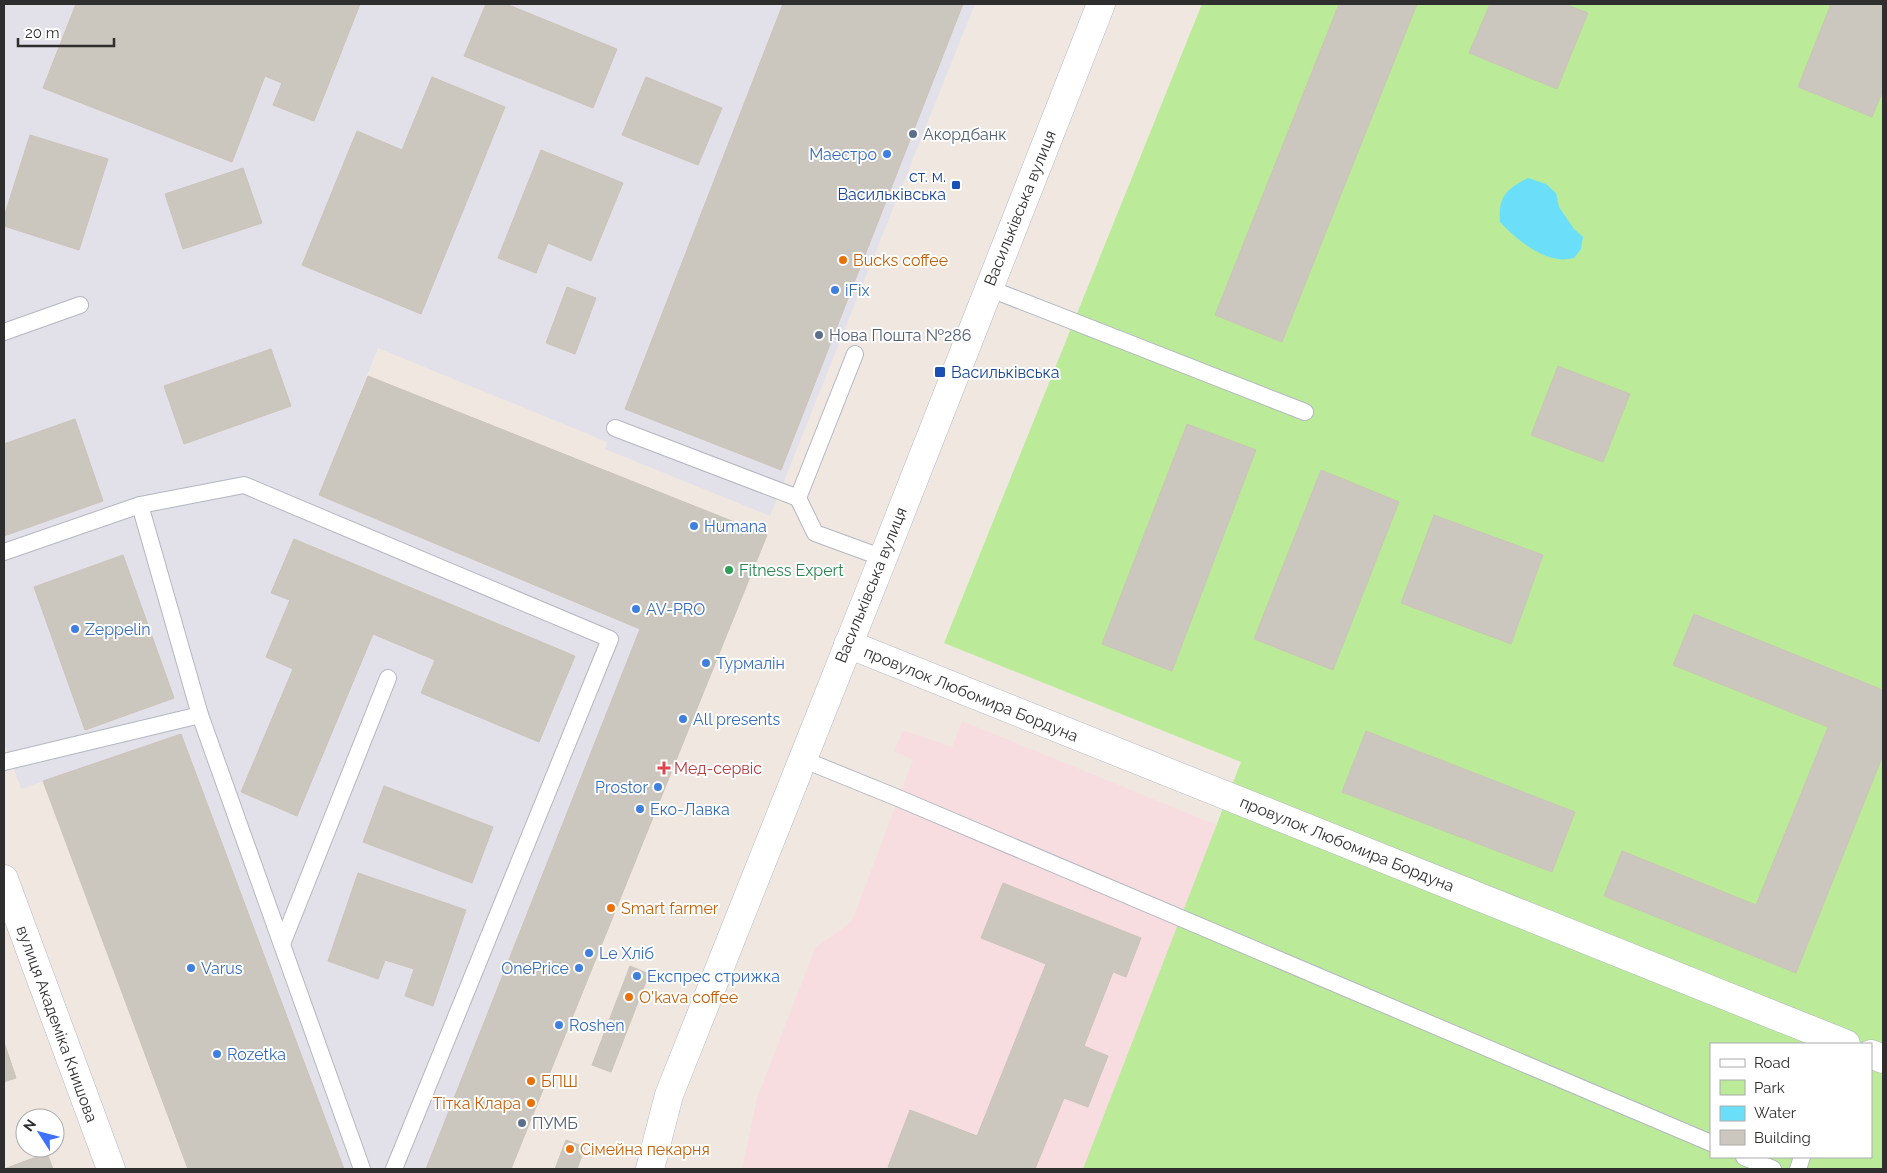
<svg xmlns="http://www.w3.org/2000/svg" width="1887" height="1173" font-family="Raleway,sans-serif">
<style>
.industrial{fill:#e2e0e8}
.medical{fill:#f7dde0}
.green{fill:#bbea98;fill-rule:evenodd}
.water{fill:#6bdffa}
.building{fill:#cbc6be;stroke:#ccc4b8}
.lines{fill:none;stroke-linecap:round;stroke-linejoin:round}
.service-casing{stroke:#b3b7c2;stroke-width:18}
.minor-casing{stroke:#b3b7c2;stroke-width:29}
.tertiary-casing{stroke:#b3b7c2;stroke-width:29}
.secondary-casing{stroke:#b3b7c2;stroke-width:29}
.service{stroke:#fff;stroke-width:16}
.minor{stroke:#fff;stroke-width:28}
.tertiary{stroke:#fff;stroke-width:28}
.secondary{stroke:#fff;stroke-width:28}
.service-dot{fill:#5c6f8a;stroke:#fff;stroke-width:2}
.shop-dot{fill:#3f7fe0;stroke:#fff;stroke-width:2}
.transit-dot{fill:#1a4fb4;stroke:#fff;stroke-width:2}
.food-dot{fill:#e8710a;stroke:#fff;stroke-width:2}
.leisure-dot{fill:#2e9e5b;stroke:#fff;stroke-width:2}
.health-dot{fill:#e0444e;stroke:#fff;stroke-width:2}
.labels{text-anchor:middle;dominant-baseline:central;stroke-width:4;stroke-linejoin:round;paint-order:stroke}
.service-label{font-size:16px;fill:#4e5e75;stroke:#fff;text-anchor:start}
.shop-label{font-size:16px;fill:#366cbe;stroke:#fff;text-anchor:start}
.transit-label{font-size:16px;fill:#164399;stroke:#fff;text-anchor:end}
.street-label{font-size:16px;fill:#2e2e2e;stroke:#fff}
.food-label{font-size:16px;fill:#c56008;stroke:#fff;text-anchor:start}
.leisure-label{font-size:16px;fill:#27864d;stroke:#fff;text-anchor:start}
.health-label{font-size:16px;fill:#be3a42;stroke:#fff;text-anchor:start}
</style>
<rect width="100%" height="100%" fill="#f0e8e0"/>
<!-- industrial -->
<polygon class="industrial" points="4,4 975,4 770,516 605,449 607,442 378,348 319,495 640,629 426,1169 344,1169 181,734 21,789 4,742"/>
<!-- medical -->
<polygon class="medical" points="962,721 1754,1044 1711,1044 1711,1157 1871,1157 1883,1169 742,1169 757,1098 815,948 852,921 913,760 894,751 903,730 952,747"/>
<!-- green -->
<path class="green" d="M1202,4H1883V1169H1083L1241,762L944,643ZM1711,1044H1871V1157H1711Z"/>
<!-- water -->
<path class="water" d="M1528,178L1546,184L1556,193L1559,207L1574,229L1583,237L1581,249L1574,258C1569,259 1563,260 1558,259C1536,256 1514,237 1500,222C1498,197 1506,189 1528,178Z"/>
<!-- building -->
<g class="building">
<polygon points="76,4 360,4 314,121 273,105 282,83 265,76 232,162 43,88"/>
<polygon points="486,4 506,4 617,49 593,108 464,56"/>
<polygon points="783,4 963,4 781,470 625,409"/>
<polygon points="1339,4 1417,4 1282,342 1215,315"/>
<polygon points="1490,4 1565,4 1588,13 1557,89 1469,53"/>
<polygon points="1831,4 1883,4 1883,90 1872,117 1798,87"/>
<polygon points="432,77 505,107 421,314 302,265 357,131 402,150"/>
<polygon points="646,77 722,108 698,165 622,135"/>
<polygon points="30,135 108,159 79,250 4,226 4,217"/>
<polygon points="541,150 623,183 591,261 548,243 536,273 498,258"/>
<polygon points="243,168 262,223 183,249 165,194"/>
<polygon points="567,287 596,298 575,354 546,343"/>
<polygon points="271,349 291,406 184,444 164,386"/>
<polygon points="1558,366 1630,394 1603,462 1531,435"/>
<polygon points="368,376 767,535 511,1169 426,1169 640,629 319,495"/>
<polygon points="75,419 103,501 4,536 4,444"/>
<polygon points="1187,424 1256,450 1172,671 1102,644"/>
<polygon points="1321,470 1399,502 1333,670 1254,639"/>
<polygon points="1434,515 1543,555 1511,644 1401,603"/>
<polygon points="294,539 575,656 539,742 421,693 435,660 373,634 297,816 241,792 293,669 266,657 290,600 271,593"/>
<polygon points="123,555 174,698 85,730 34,587"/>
<polygon points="1694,614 1883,690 1883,755 1796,973 1604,896 1622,851 1756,905 1828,727 1673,665"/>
<polygon points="1366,731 1575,812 1552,872 1342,792"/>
<polygon points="181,734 344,1169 188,1169 43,781"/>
<polygon points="384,786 493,827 472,883 363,842"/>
<polygon points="358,873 466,910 433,1006 405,996 414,969 385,960 378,979 328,961"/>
<polygon points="1003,883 1141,938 1126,977 1113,972 1084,1046 1108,1056 1088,1107 1064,1098 1035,1169 894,1169 888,1167 910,1110 977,1136 1046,964 981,938"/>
<polygon points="630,966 649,974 611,1072 592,1065"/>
<polygon points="4,1042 16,1078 4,1082"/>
<polygon points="566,1140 585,1147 577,1169 555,1169"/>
<polygon points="47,1153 53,1169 4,1169"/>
</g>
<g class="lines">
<!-- service casing -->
<g class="service-casing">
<g id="service">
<polyline points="988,288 1305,412"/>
<polyline points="4,332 80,305"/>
<polyline points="855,354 798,498 815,533 883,558"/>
<polyline points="615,428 798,498"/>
<polyline points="4,552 140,505"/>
<polyline points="802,759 898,798 1711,1143"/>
<polyline points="4,762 200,715"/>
<polyline points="282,944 388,678"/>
<polyline points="1744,1157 1773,1169"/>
<polyline points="362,1169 200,715 140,505 244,485 610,639 394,1169"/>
<polyline points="1798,1169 1802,1157"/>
</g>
</g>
<!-- minor casing -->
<g class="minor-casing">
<g id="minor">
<polyline points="848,644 1846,1044"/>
<polyline points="1871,1054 1883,1059"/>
</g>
</g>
<!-- tertiary casing -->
<g class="tertiary-casing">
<polyline id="tertiary" points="4,879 111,1169"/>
</g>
<!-- secondary casing -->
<g class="secondary-casing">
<polyline id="secondary" points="650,1169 669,1095 883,558 1101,4"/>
</g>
<!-- service -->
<use href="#service" class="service"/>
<!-- minor -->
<use href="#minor" class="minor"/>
<!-- tertiary -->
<use href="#tertiary" class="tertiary"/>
<!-- secondary -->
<use href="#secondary" class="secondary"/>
</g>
<!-- markers -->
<g class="service-dot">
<circle cx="913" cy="134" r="5"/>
<circle cx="819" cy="335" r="5"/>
<circle cx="522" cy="1123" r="5"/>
</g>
<g class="shop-dot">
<circle cx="887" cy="154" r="5"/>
<circle cx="835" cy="290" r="5"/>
<circle cx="694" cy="526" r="5"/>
<circle cx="636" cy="609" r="5"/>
<circle cx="75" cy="629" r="5"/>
<circle cx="706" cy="663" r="5"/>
<circle cx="683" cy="719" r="5"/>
<circle cx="658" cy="787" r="5"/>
<circle cx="640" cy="809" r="5"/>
<circle cx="589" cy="953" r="5"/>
<circle cx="191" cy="968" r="5"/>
<circle cx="579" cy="968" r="5"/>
<circle cx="637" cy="976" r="5"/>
<circle cx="559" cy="1025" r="5"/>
<circle cx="217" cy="1054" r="5"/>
</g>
<g class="transit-dot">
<rect x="951" y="180" width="10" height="10" rx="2.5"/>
<rect x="934" y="366" width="12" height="12" rx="2.5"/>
</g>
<g class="food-dot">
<circle cx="843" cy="260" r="5"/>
<circle cx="611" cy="908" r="5"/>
<circle cx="629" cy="997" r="5"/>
<circle cx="531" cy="1081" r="5"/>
<circle cx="531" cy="1103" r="5"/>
<circle cx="570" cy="1149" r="5"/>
</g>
<circle class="leisure-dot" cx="729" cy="570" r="5"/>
<path class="health-dot" d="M661.5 760.5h5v5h5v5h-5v5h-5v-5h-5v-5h5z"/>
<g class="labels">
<!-- service labels -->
<g class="service-label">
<text x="923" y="134">Акордбанк</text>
<text x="829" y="335">Нова Пошта №286</text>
<text x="532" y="1123">ПУМБ</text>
</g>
<!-- shop labels -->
<g class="shop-label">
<text x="877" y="154" text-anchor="end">Маестро</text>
<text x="845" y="290">iFix</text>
<text x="704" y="526">Humana</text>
<text x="646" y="609">AV-PRO</text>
<text x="85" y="629">Zeppelin</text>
<text x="716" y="663">Турмалін</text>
<text x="693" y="719">All presents</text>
<text x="648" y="787" text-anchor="end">Prostor</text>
<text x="650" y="809">Еко-Лавка</text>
<text x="599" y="953">Le Хліб</text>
<text x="201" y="968">Varus</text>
<text x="569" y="968" text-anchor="end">OnePrice</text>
<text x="647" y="976">Експрес стрижка</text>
<text x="569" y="1025">Roshen</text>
<text x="227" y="1054">Rozetka</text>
</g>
<!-- transit labels -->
<g class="transit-label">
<text x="946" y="176">ст. м.<tspan x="946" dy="18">Васильківська</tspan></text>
<text x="951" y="372" text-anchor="start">Васильківська</text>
</g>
<!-- street labels -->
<g class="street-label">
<text transform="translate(1020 208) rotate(-68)">Васильківська вулиця</text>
<text transform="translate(871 585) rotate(-68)">Васильківська вулиця</text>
<text transform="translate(971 694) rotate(22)">провулок Любомира Бордуна</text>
<text transform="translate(1347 844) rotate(22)">провулок Любомира Бордуна</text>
<text transform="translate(57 1024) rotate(70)">вулиця Академіка Книшова</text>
</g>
<!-- food labels -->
<g class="food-label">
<text x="853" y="260">Bucks coffee</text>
<text x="621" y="908">Smart farmer</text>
<text x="639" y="997">O'kava coffee</text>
<text x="541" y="1081">БПШ</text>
<text x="521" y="1103" text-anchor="end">Тітка Клара</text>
<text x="580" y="1149">Сімейна пекарня</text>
</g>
<!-- leisure labels -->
<g class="leisure-label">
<text x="739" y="570">Fitness Expert</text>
</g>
<!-- health labels -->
<g class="health-label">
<text x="674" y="768">Мед-сервіс</text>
</g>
</g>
<!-- border -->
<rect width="1887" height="1173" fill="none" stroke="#2e2e2e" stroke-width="10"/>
<!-- legend -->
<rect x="1710" y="1043" width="162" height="115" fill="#ffffff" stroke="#ababab"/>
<rect x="1720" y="1059" width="25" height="8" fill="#ffffff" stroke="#ababab"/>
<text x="1754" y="1068" font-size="15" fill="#2e2e2e">Road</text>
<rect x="1720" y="1080" width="25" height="15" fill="#bbea98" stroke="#ababab"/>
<text x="1754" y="1093" font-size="15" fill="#2e2e2e">Park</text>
<rect x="1720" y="1106" width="25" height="15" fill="#6bdffa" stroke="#ababab"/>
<text x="1754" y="1118" font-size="15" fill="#2e2e2e">Water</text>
<rect x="1720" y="1130" width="25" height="15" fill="#cbc6be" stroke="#ababab"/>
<text x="1754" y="1143" font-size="15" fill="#2e2e2e">Building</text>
<!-- north arrow -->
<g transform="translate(40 1133) rotate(306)"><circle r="24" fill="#ffffff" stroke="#ababab"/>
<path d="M0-4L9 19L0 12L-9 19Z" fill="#3d71ff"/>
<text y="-8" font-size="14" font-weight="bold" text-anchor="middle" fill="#2e2e2e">N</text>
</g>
<!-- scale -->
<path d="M18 38v8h96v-8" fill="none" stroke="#2e2e2e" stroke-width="2.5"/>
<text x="25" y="38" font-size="15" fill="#2e2e2e" stroke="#ffffff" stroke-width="4" paint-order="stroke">20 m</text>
</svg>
